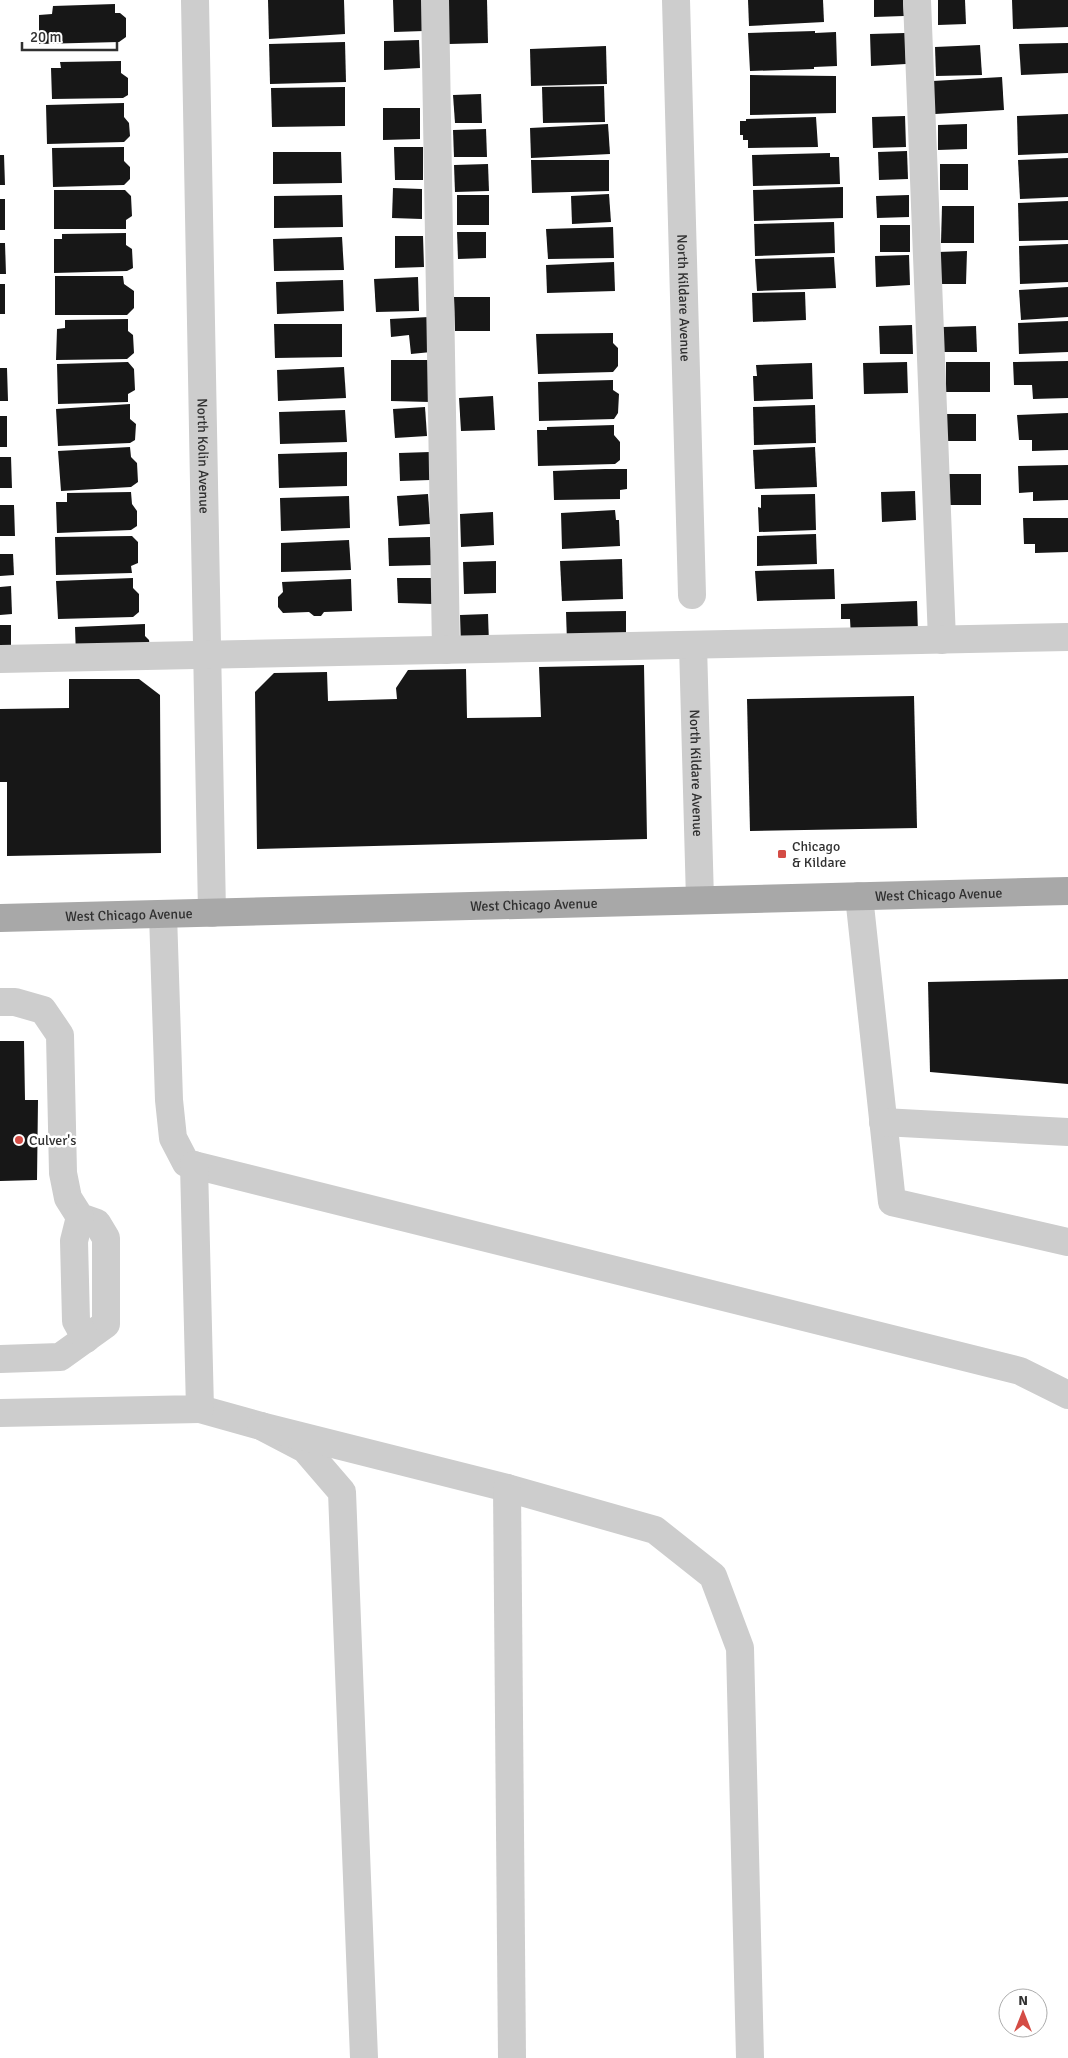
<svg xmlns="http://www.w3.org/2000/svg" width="1068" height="2058" font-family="Signika,sans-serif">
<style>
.building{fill:#171717}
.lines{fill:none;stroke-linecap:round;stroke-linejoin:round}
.minor{stroke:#cdcdcd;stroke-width:28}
.major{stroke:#a8a8a8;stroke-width:28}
.poi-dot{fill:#d44c45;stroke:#fff;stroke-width:2}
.labels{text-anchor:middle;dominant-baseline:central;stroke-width:5;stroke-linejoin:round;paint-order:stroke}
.street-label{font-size:14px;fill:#303030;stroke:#fff}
.poi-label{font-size:14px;fill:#303030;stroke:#fff;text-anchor:start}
</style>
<rect width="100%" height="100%" fill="#fff"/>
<!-- building -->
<g class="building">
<polygon points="268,0 344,0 345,34 269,39"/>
<polygon points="393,0 422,0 424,31 394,32"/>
<polygon points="448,0 487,0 488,43 449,44"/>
<polygon points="748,0 823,0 824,22 749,26"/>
<polygon points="874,0 903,0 904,16 874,17"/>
<polygon points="938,0 965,0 966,24 938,25"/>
<polygon points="1012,0 1068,0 1068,27 1013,29"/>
<polygon points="115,4 115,13 120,13 126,18 126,37 119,42 39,44 39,15 52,14 53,6"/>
<polygon points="815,31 815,33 836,32 837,66 814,67 814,69 750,71 748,33"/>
<polygon points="905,33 906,64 871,66 870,34"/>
<polygon points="419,40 420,68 384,70 384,41"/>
<polygon points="345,42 346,82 270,84 269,44"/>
<polygon points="1068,43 1068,73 1021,75 1019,44"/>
<polygon points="980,45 982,75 936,76 935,47"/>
<polygon points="606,46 607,84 531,86 530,49"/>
<polygon points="121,61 121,73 128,78 128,95 123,98 52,99 51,68 61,68 60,62"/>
<polygon points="750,75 836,76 836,113 750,115"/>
<polygon points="1002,77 1004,110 935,114 933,81"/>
<polygon points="604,86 605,122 543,123 542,87"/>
<polygon points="345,87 345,126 272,127 271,88"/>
<polygon points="481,94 482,123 455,123 453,95"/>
<polygon points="124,103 124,117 129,123 130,136 124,142 47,144 46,105"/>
<polygon points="383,108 420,108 420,139 383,140"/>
<polygon points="1068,114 1068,153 1018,155 1017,116"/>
<polygon points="905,116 906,147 873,148 872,117"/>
<polygon points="816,117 818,147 748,148 748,140 743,140 743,135 740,135 740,121 746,121 746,119"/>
<polygon points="608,124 610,154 531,158 530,128"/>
<polygon points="967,124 967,149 938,150 938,125"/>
<polygon points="486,129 487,157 454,157 453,130"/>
<polygon points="124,147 124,161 130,167 130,179 124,185 53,187 52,148"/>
<polygon points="394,147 423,147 423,180 395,180"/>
<polygon points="907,151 908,179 879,180 878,152"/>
<polygon points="273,152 341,152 342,183 273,184"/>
<polygon points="830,153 830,157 839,157 840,184 753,186 752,155"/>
<polygon points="0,155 4,155 5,185 0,185"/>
<polygon points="1068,158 1068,197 1020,199 1018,160"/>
<polygon points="531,160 609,160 609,191 532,193"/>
<polygon points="488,164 489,191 455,192 454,165"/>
<rect x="940" y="164" width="28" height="26"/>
<polygon points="843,187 843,218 754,221 753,190"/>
<polygon points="393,188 422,189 422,219 392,218"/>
<polygon points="54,190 125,190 131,196 132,216 126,220 126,229 54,229"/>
<polygon points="609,194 611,222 572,224 571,196"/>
<polygon points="342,195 343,227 274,228 274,196"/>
<rect x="457" y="195" width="32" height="30"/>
<polygon points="909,195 909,217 877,218 876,196"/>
<rect x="0" y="199" width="5" height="31"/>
<polygon points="1068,201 1068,240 1019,241 1018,203"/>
<polygon points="942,206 974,206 974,243 941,243"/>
<polygon points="834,222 835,253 755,256 754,224"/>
<rect x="880" y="225" width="30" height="27"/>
<polygon points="613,227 614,258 548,259 546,229"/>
<polygon points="457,232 486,232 486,258 458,259"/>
<polygon points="126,233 126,245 132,249 133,268 127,271 54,273 54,239 62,239 62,234"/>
<polygon points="395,236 423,236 424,267 395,268"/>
<polygon points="342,237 344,270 274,271 273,239"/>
<polygon points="0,243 5,243 6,274 0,274"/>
<polygon points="1068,244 1068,282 1020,284 1019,246"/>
<polygon points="967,251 966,284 938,284 938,252"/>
<polygon points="909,255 910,285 876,287 875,256"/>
<polygon points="834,257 836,288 757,291 755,259"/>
<polygon points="614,262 615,291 547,293 546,265"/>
<polygon points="55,276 123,276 124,284 134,291 134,308 127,315 55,315"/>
<polygon points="418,277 419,311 376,312 374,279"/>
<polygon points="343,280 344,311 277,314 276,282"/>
<rect x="0" y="284" width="5" height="30"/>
<polygon points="1068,287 1068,317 1021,320 1019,290"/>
<polygon points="805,292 806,320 753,322 752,293"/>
<polygon points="454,297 490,297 490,331 455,331"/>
<polygon points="429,317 431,352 411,354 409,335 391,337 390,319"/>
<polygon points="128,319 128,331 133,335 134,353 127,359 56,360 57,329 65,328 65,320"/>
<polygon points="1068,321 1068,352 1019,354 1018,323"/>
<polygon points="274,324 342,324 342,357 275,358"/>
<polygon points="912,325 913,354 880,354 879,326"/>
<polygon points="976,326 977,352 944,352 943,327"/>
<polygon points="613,333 613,343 618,348 618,366 613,372 538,374 536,334"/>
<polygon points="391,360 431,360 430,402 391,401"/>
<polygon points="1068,361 1068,398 1033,399 1032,385 1014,385 1013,362"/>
<polygon points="128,362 134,369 135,390 128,394 128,402 58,404 57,364"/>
<polygon points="907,362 908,393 864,394 863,363"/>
<rect x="946" y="362" width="44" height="30"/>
<polygon points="812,363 813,399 754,401 753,376 757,376 756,365"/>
<polygon points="344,367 346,398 278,401 277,370"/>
<polygon points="0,368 7,368 8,401 0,401"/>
<polygon points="613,380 613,390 619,394 618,413 614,419 539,421 538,382"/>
<polygon points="493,396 495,430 461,431 459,398"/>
<polygon points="130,404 130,419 136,424 135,440 130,443 58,446 56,409"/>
<polygon points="815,405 816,443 754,445 753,407"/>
<polygon points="425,407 427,436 395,438 393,409"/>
<polygon points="345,410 347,442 280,444 279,412"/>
<polygon points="1068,413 1068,450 1032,451 1032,440 1019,440 1017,415"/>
<polygon points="945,414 976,414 976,441 946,441"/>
<rect x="0" y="416" width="7" height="31"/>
<polygon points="614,425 614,435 620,442 620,460 615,464 538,466 537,430 547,430 547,427"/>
<polygon points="130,447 131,457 137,463 138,482 131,487 61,491 58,451"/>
<polygon points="815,447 817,487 755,489 753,450"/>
<polygon points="347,452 347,486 279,488 278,454"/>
<polygon points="430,452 430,480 400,481 399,453"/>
<polygon points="0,457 11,457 12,488 0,488"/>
<polygon points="1068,465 1068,500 1033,501 1033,492 1019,493 1018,466"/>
<polygon points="605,469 627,469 627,489 620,490 620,499 554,500 553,471"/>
<polygon points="949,474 981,474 981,505 950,505"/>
<polygon points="915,491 916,520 882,522 881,492"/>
<polygon points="131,492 132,504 137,511 137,526 131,530 57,533 56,502 67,502 67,493"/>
<polygon points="428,494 430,524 399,526 397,496"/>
<polygon points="815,494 816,530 759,532 758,507 761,508 761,495"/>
<polygon points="349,496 350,528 281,531 280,498"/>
<polygon points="0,505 14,505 15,536 0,536"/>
<polygon points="615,510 616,520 619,520 620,546 562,549 561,513"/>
<polygon points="493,512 494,545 461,547 460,514"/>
<polygon points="1023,518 1068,518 1068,552 1035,553 1035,544 1024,544"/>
<polygon points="816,534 817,564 757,566 757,536"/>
<polygon points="132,536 138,542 138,563 131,566 132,573 56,575 55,537"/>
<polygon points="430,537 432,565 389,566 388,538"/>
<polygon points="349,540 351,570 281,572 281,543"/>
<polygon points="0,554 13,554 14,575 0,576"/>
<polygon points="622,559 623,599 562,601 560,561"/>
<polygon points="496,561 496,593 464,594 463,562"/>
<polygon points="834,569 835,599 757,601 755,571"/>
<polygon points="133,578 133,588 139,594 139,612 133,617 58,619 56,581"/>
<polygon points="397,578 434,578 434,604 398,603"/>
<polygon points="351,579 352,611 324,612 321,616 314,616 309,612 283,613 278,607 278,597 283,592 282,582"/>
<polygon points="11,586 12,614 0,615 0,587"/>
<polygon points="917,601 918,634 851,637 850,619 841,619 841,604"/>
<polygon points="626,611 626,641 567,642 566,612"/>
<polygon points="488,614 489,644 461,646 460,615"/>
<polygon points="145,624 145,636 149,640 150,648 76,656 75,627"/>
<rect x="0" y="625" width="11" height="22"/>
<polygon points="644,665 647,839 257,849 255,692 274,673 327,672 328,701 397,699 396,688 408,670 466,669 467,718 541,717 539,667"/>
<polygon points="69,679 139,679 160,695 161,853 7,856 7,782 0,782 0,709 69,708"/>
<polygon points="914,696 917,828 750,831 747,699"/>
<polygon points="1068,979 1068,1084 930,1072 928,982"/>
<polygon points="0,1041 24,1041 25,1100 38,1100 37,1180 0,1181"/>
</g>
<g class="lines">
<!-- minor -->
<g class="minor">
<path id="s1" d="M195,0L212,913"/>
<polyline points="435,0 446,650"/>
<path id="s2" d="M676,0L692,595"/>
<polyline points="917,0 942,640"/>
<path id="s3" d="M693,645L700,900"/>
<polyline points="0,659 1068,637"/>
<polyline points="859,896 892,1202 1068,1242"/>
<polyline points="163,914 169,1100 173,1138 186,1163 1020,1371 1068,1395"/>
<polyline points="0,1002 15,1002 43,1010 60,1035 63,1173 68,1198 80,1217 97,1223 106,1238 106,1324 60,1357 0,1359"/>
<polyline points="883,1122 1068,1132"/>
<polyline points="80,1217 74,1241 76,1321 86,1339"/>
<polyline points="200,1409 261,1426 305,1449 342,1492 364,2058"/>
<polyline points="0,1413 200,1409 194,1165"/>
<polyline points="261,1426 507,1488 655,1530 713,1576 740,1648 750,2058"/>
<polyline points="507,1488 512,2058"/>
</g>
<!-- major -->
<path class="major" id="s4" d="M0,918L1068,891"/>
</g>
<!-- markers -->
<g class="poi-dot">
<rect x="777" y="849" width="10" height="10" rx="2.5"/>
<circle cx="19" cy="1140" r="5"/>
</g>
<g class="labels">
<!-- street labels -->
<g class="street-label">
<text stroke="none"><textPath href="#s2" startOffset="298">North Kildare Avenue</textPath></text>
<text stroke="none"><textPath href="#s1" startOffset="456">North Kolin Avenue</textPath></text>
<text stroke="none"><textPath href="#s3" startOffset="128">North Kildare Avenue</textPath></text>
<text stroke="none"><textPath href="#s4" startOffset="939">West Chicago Avenue</textPath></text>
<text stroke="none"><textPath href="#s4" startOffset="534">West Chicago Avenue</textPath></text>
<text stroke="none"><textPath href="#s4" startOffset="129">West Chicago Avenue</textPath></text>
</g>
<!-- poi labels -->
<g class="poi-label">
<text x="792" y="846">Chicago<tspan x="792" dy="16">&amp; Kildare</tspan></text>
<text x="29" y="1140">Culver's</text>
</g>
</g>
<!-- north arrow -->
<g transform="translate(1023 2013)"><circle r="24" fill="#ffffff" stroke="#acacac"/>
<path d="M0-4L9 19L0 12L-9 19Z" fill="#d44c45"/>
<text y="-8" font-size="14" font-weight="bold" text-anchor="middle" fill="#303030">N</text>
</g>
<!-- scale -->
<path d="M22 42v8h95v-8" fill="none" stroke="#303030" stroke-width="2.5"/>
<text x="30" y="42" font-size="15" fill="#303030" stroke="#ffffff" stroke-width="4" paint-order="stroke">20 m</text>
</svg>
